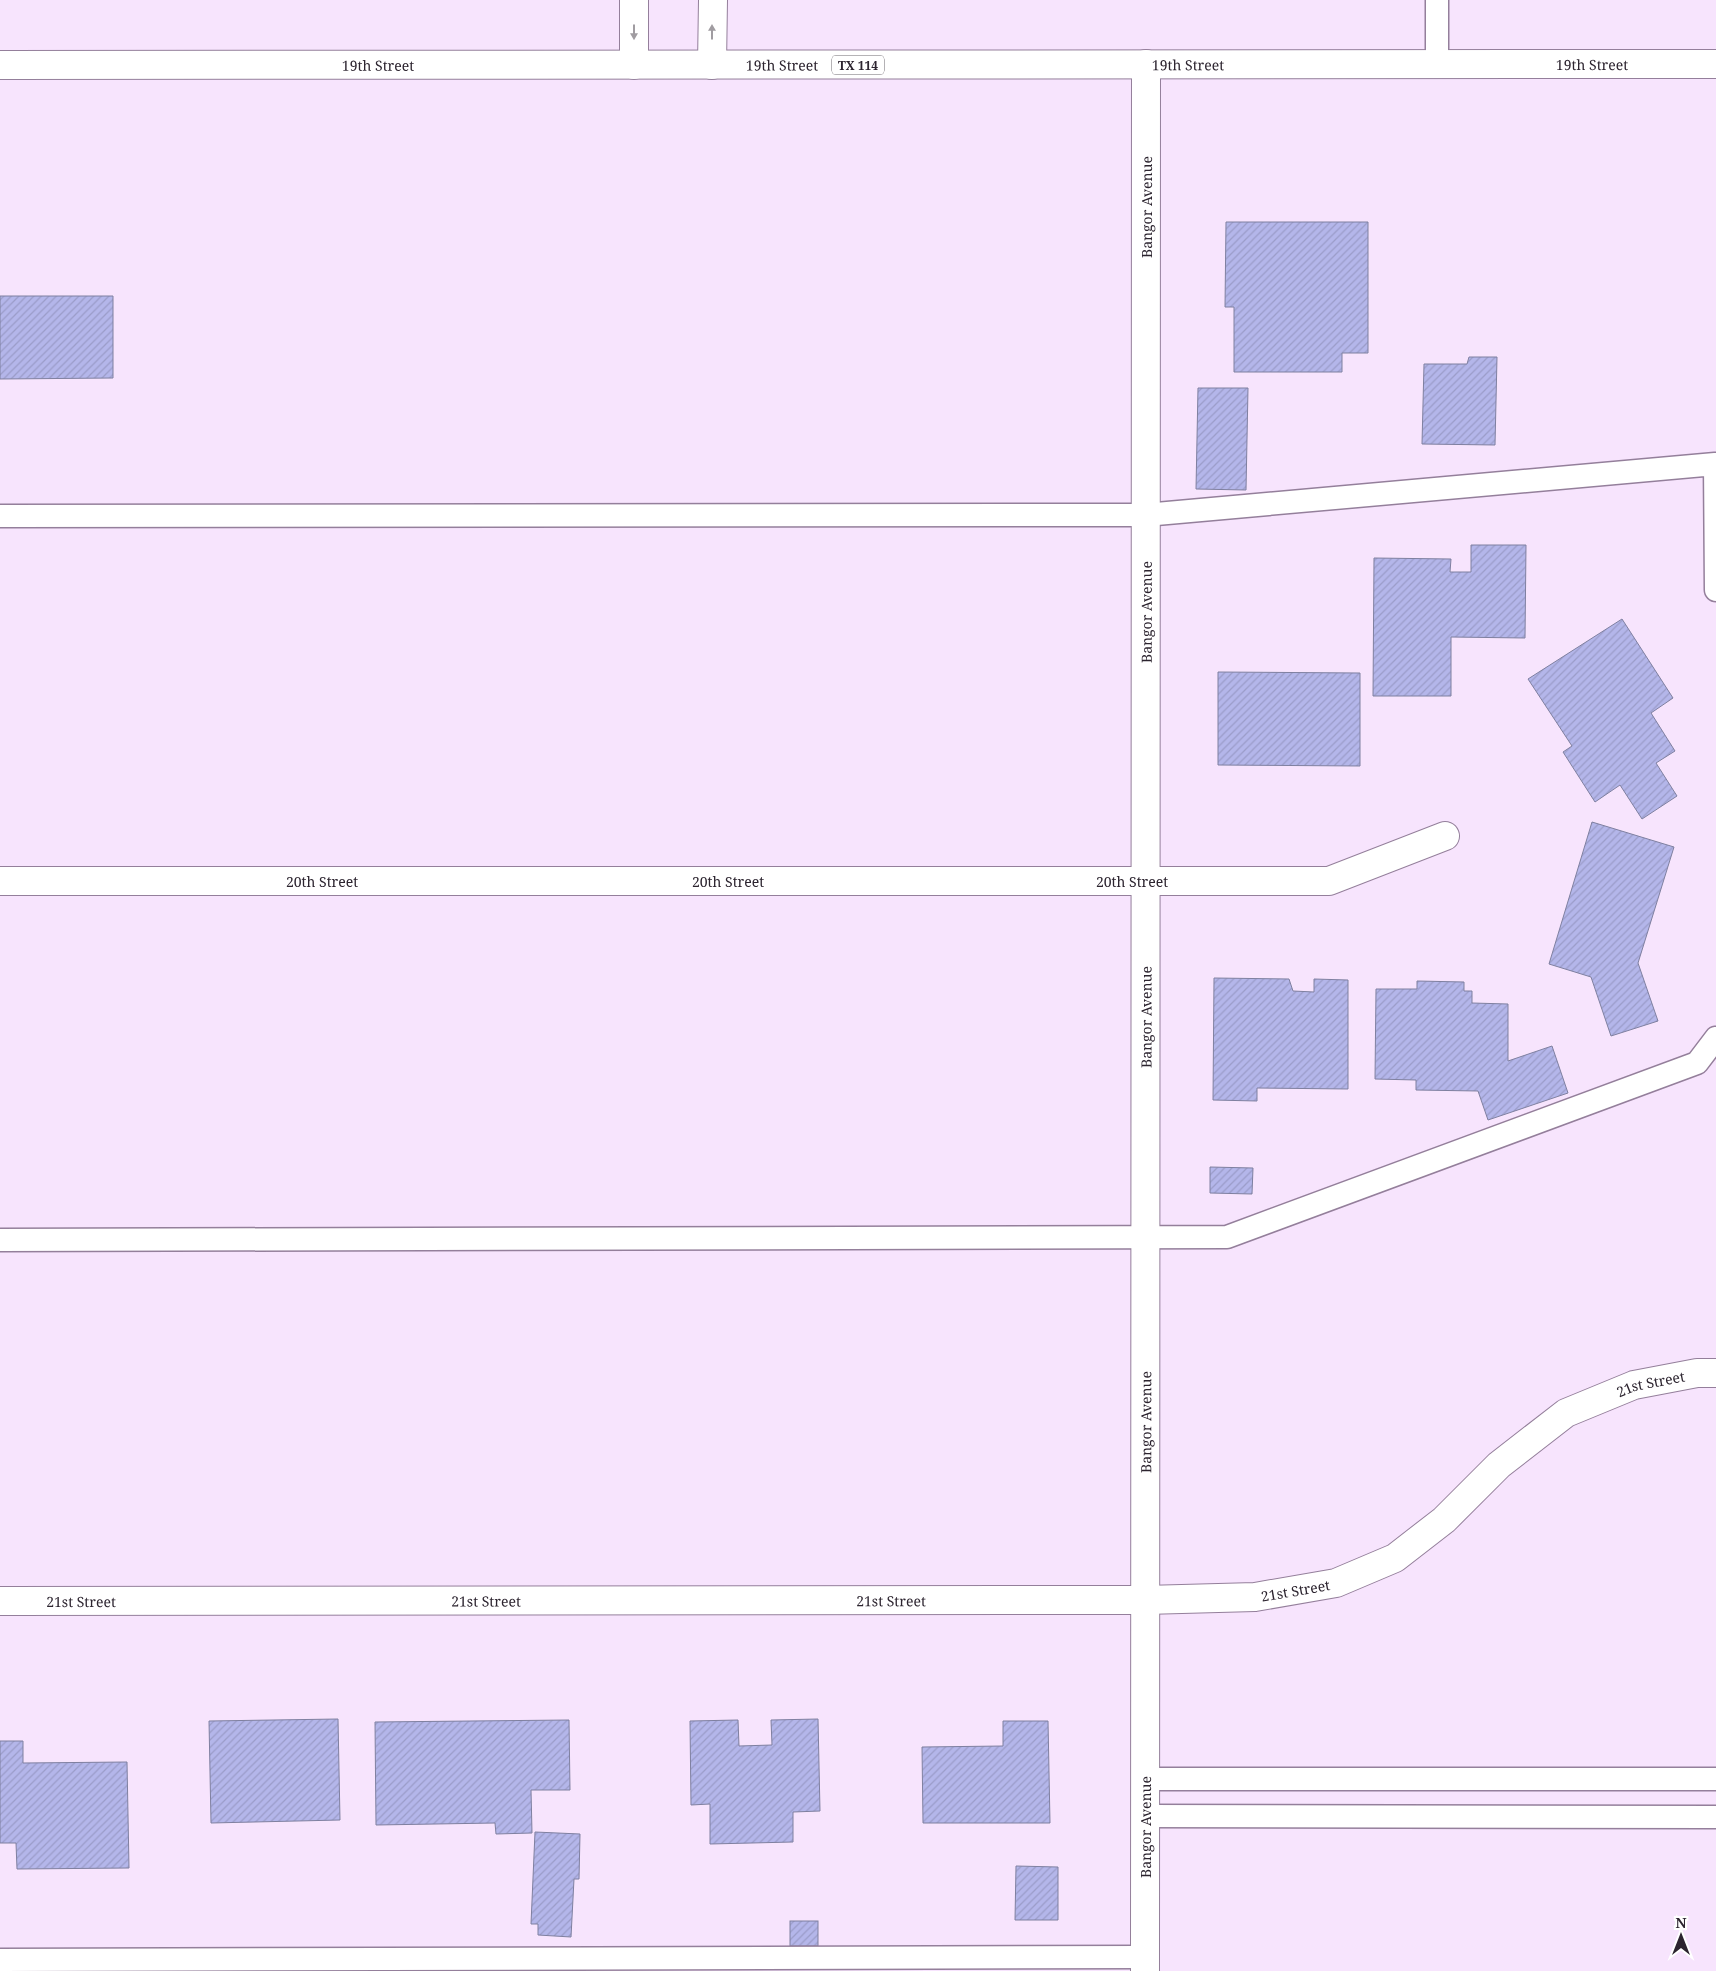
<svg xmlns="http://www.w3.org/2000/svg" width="1716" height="1971" font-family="'Noto Serif',serif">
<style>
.building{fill:url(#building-hatch);stroke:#7f80a0}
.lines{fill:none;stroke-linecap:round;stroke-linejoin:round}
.service-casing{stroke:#947f9b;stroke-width:25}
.minor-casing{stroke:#947f9b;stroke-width:30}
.primary-casing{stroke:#947f9b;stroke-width:30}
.service{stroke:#fff;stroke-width:22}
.minor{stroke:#fff;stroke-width:28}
.primary{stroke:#fff;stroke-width:28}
.oneway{fill:#a09ca1}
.labels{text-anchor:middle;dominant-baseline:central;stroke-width:4.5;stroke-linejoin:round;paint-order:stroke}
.shield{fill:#fff;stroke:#6b666d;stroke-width:1}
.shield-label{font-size:12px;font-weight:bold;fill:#2c242f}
.street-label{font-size:14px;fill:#2c242f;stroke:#fff}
</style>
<defs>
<pattern id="building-hatch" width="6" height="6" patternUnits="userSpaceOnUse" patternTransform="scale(1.25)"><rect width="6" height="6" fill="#b4b6ea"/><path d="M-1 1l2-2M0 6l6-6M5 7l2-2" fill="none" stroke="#9b9cc9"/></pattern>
</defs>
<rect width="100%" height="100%" fill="#f7e4fd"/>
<!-- building -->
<g class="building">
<polygon points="1226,222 1368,222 1368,353 1342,353 1342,372 1234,372 1234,307 1225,307"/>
<polygon points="0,296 113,296 113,378 0,379"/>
<polygon points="1469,357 1497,357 1495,445 1422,444 1424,364 1467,364"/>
<polygon points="1198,388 1248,388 1246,490 1196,489"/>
<polygon points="1471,545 1526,545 1525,638 1451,637 1451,696 1373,696 1374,558 1451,559 1450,572 1471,572"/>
<polygon points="1622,619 1673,698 1651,713 1675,751 1656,763 1677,796 1642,819 1620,785 1595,802 1563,752 1572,746 1528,679"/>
<polygon points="1218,672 1360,673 1360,766 1218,765"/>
<polygon points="1592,822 1674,847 1638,963 1658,1021 1611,1036 1591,977 1549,964"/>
<polygon points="1214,978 1289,979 1293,991 1314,992 1314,979 1348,980 1348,1089 1257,1088 1257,1101 1213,1100"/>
<polygon points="1417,981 1464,982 1464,991 1472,991 1472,1003 1508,1004 1508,1061 1552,1046 1568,1093 1488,1120 1478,1091 1416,1090 1416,1080 1375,1079 1376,989 1417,989"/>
<polygon points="1210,1167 1253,1168 1252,1194 1210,1193"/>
<polygon points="338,1719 340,1820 211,1823 209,1721"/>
<polygon points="818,1719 820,1811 793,1812 793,1842 710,1844 710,1804 691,1805 690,1721 738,1720 739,1746 772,1745 771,1720"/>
<polygon points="569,1720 570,1790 531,1790 532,1833 496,1834 495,1823 376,1825 375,1722"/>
<polygon points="1003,1721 1048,1721 1050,1823 923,1823 922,1747 1003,1746"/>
<polygon points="0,1741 23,1741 23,1763 127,1762 129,1868 17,1869 16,1843 0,1843"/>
<polygon points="535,1832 580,1834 579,1879 574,1879 571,1937 538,1935 538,1924 531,1924"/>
<polygon points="1016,1866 1058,1867 1058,1920 1015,1920"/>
<rect x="790" y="1921" width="28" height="25"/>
</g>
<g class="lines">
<!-- service casing -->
<g class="service-casing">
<g id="service">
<polyline points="1437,0 1437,64"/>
<polyline points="0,516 1145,515 1715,464 1716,590"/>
<polyline points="0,1240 1227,1237 1697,1063 1716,1038"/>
<polyline points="1145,1779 1716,1779"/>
<polyline points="1145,1816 1716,1817"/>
<polyline points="0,1960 1145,1957"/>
</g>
</g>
<!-- minor casing -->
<g class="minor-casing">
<g id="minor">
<polyline points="634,65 634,0"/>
<polyline points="712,65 713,0"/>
<path id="s1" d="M0,881H1329L1445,836"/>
<path id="s2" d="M0,1601L1145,1600L1255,1597L1336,1583L1395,1558L1444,1520L1499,1465L1566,1413L1634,1385L1697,1373H1716"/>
<path id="s3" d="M1145,1971L1146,64"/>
</g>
</g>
<!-- primary casing -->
<g class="primary-casing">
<g id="primary">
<path id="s4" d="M0,65L1716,64"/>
</g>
</g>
<!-- service -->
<use href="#service" class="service"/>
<!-- minor -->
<use href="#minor" class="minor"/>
<!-- primary -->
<use href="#primary" class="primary"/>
</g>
<!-- one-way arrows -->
<defs><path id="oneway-solid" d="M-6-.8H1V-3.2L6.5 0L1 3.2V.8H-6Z" transform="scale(1.25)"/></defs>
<g class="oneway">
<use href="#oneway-solid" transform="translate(634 32) rotate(90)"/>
<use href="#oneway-solid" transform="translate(712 32) rotate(-90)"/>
</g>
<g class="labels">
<!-- shield labels -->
<rect class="shield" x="832" y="55.5" width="52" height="19" rx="4"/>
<g class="shield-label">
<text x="858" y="65">TX 114</text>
</g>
<!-- street labels -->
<g class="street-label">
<text stroke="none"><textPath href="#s4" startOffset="1188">19th Street</textPath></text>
<text stroke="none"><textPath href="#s4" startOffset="1592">19th Street</textPath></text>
<text stroke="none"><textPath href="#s4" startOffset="378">19th Street</textPath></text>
<text stroke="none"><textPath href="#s4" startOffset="782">19th Street</textPath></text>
<text stroke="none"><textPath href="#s3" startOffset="1764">Bangor Avenue</textPath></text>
<text stroke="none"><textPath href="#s3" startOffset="1359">Bangor Avenue</textPath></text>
<text stroke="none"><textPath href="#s1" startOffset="322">20th Street</textPath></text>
<text stroke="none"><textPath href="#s1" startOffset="728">20th Street</textPath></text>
<text stroke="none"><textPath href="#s1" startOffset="1132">20th Street</textPath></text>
<text stroke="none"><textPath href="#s3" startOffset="954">Bangor Avenue</textPath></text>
<text stroke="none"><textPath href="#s2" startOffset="1716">21st Street</textPath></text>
<text stroke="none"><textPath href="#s3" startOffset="549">Bangor Avenue</textPath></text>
<text stroke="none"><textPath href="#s2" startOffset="1296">21st Street</textPath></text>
<text stroke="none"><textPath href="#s2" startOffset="891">21st Street</textPath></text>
<text stroke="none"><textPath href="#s2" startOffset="81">21st Street</textPath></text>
<text stroke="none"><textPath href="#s2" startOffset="486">21st Street</textPath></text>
<text stroke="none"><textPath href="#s3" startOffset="144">Bangor Avenue</textPath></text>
</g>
</g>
<!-- north arrow -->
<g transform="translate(1681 1936)" stroke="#ffffff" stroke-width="4" paint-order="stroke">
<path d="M0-4L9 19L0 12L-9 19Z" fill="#2c242f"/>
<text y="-8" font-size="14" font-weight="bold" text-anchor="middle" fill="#2c242f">N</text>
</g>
</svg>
